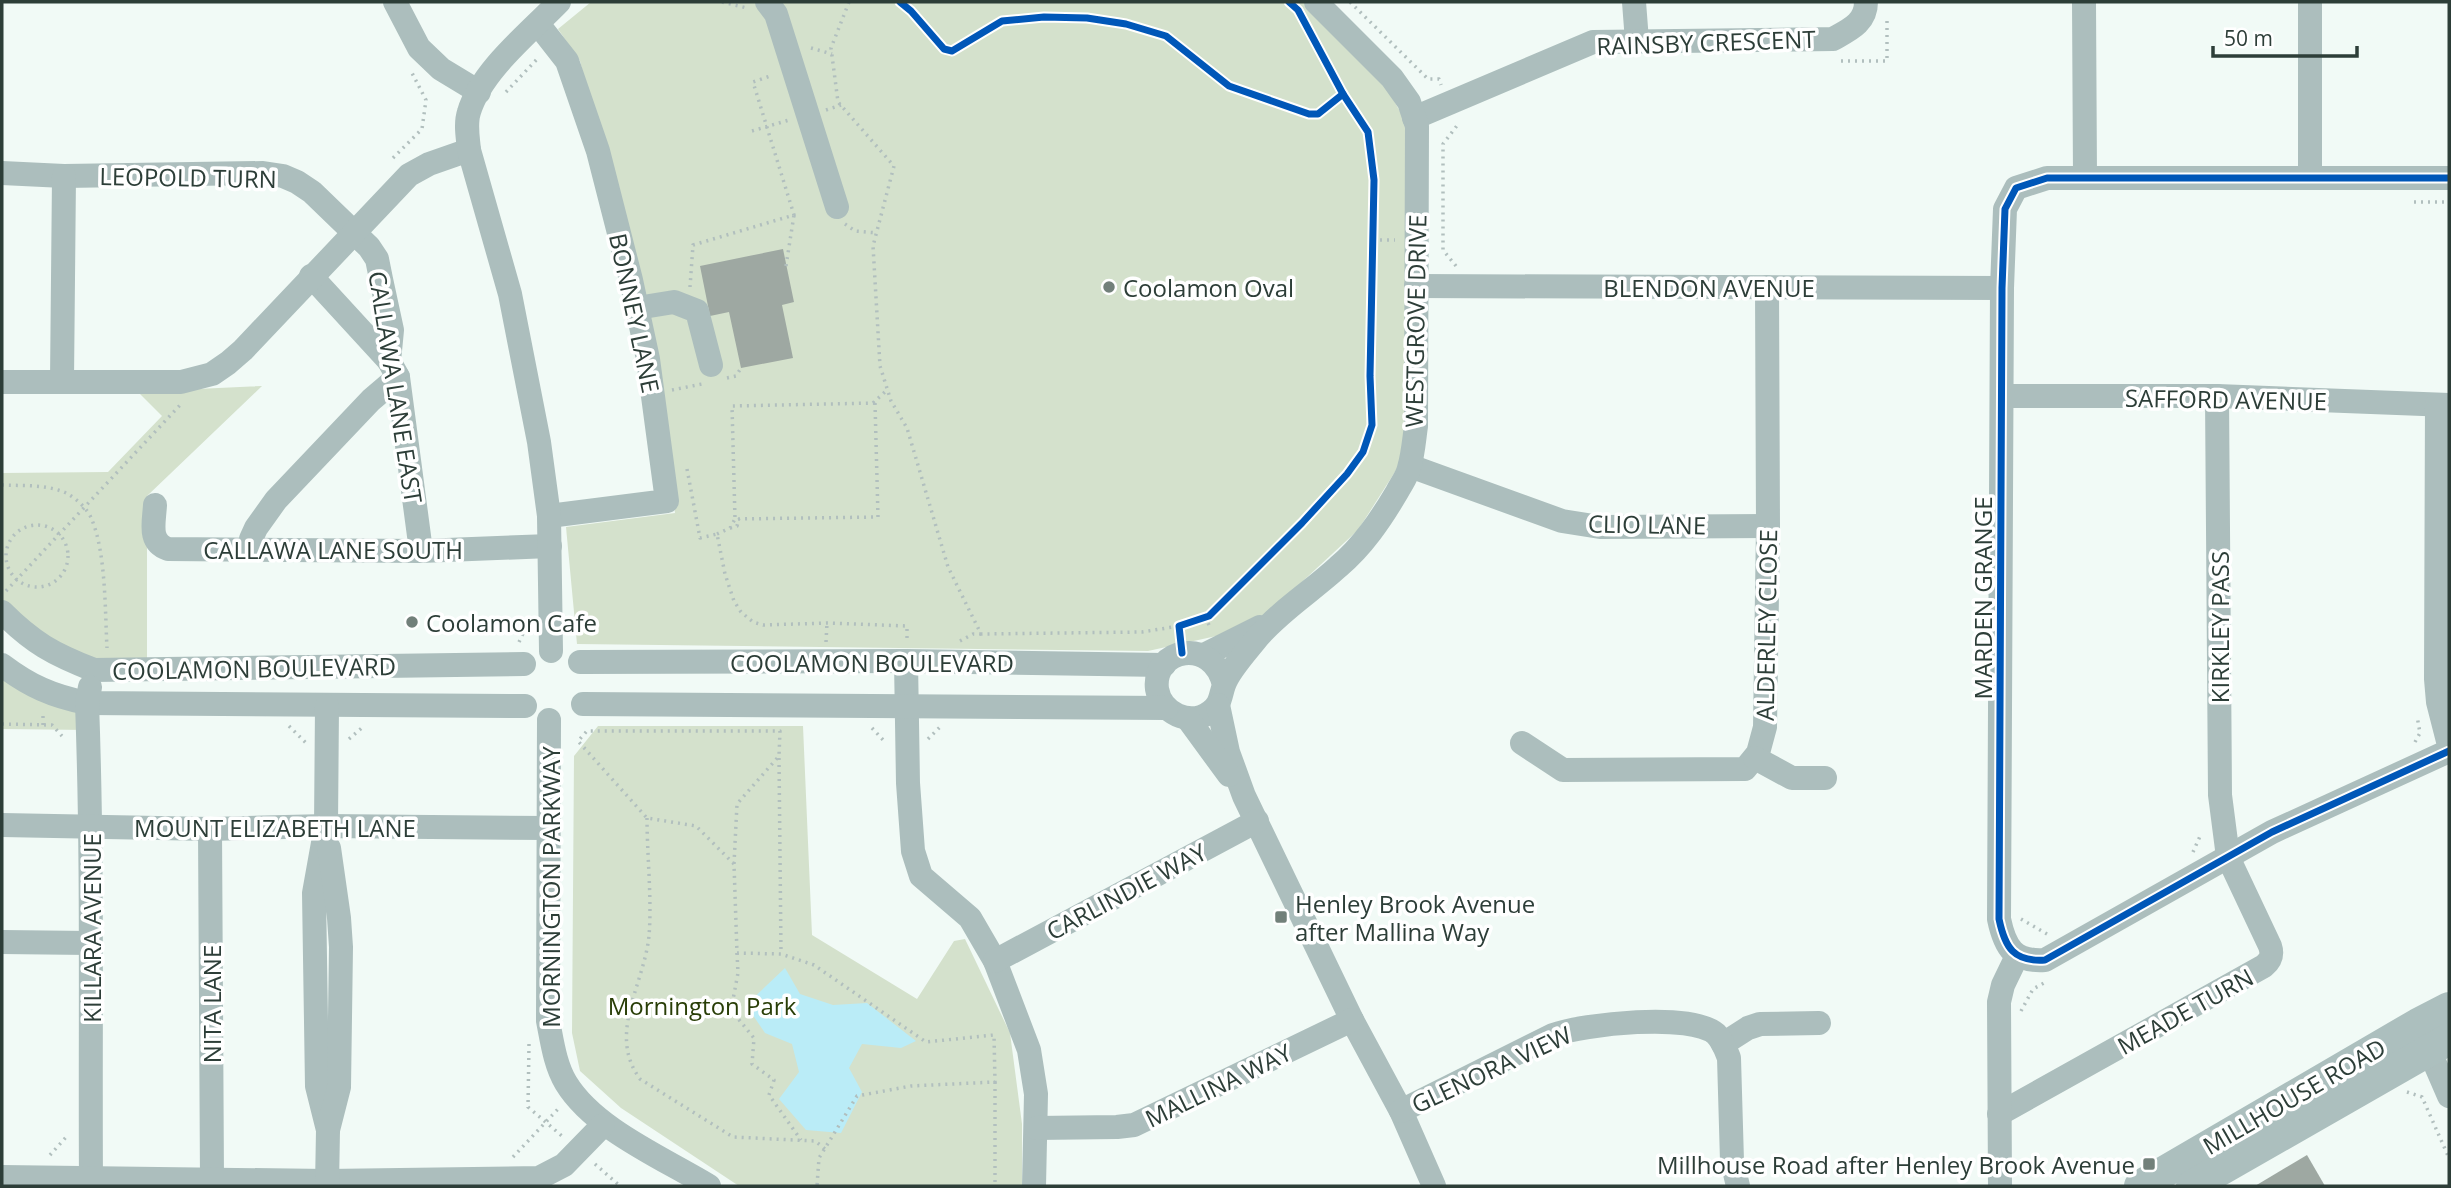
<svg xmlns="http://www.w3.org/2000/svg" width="2451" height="1188" font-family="'Open Sans',sans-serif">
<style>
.green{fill:#d4e1cc}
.water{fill:#baecf7}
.building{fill:#9ea8a2}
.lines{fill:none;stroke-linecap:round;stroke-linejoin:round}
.path{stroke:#b1bfbe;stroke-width:3.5;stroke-dasharray:2 5;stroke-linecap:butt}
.minor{stroke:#acbebd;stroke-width:24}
.major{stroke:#acbfbe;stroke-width:32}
.cycleway-casing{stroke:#fff;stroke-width:11}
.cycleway{stroke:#0057b8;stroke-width:7}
.poi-dot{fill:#72807a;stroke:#fff;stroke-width:2.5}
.labels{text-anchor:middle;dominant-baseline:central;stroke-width:7;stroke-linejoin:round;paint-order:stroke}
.street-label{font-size:24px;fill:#2d3e38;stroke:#fff}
.poi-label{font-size:24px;fill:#2d3e38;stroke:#fff;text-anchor:start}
.park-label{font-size:24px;fill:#293e07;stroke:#fff}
</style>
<rect width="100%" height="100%" fill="#f1faf6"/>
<!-- green -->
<g class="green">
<polygon points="591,2 1306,2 1381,78 1410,129 1407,416 1400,464 1358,530 1262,619 1221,635 1148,651 577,644 566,527 675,513 654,361 580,61 558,29"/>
<polygon points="262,386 147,496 147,666 102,667 2,610 2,473 108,472 162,416 134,388 197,389"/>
<polygon points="2,665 87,703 88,730 2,729"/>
<polygon points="598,726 803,726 812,935 917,999 954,941 965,939 1010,1033 1022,1124 1022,1186 739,1186 621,1108 580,1071 572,1033 574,756"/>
</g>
<!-- water -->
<polygon class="water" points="785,968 800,994 833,1005 867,1003 916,1041 901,1048 862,1044 849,1068 862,1092 841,1133 806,1130 779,1099 799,1072 792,1044 765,1033 746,1005"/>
<!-- building -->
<g class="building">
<polygon points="783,249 794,302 782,305 793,358 741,368 729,312 710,316 700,266"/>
<polygon points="2307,1155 2325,1186 2255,1186"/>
</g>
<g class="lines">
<!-- path -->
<g class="path">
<polyline points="722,2 747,8"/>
<polyline points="849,2 831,48 838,102 894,166 873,246 880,366 891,401 907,428 948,567 981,634 1142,632 1179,626"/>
<polyline points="1350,2 1428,79 1439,79 1441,85"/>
<polyline points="811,48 832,54"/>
<polyline points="1841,61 1887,61 1887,16"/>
<polyline points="506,92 539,57"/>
<polyline points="826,110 841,105"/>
<polyline points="752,131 789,120"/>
<polyline points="393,158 422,129 426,100 412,73"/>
<polyline points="2414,202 2449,202"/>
<polyline points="845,224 855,231 877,233"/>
<polyline points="1373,240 1395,240"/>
<polyline points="786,266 794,215"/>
<polyline points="1456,266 1443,250 1443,144 1459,123"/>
<polyline points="690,287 693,245 794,215 753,82 773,75"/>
<polyline points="727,378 736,376 741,368"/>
<polyline points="672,390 702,384"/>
<polyline points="873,403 887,390"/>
<polygon points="875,403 878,517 735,519 732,406"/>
<polyline points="687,469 700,538 717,534 725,574 734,601 741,612 753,622 763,625 827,623 907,626 907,640"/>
<path d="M2,485C23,486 46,484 66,493C76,498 88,509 92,520C106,554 105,611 107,648"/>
<circle cx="37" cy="556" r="31"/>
<polyline points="730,528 737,526 739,519"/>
<polyline points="717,534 730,528 735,519"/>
<polyline points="6,591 182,403"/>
<polyline points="1205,617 1211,629"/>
<polyline points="960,641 973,634 981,634"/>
<polyline points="519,642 528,623"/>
<polyline points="826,642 827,623"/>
<polyline points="2,724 52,725 62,736"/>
<polyline points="43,725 43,713"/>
<polyline points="289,726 306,743"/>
<polyline points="872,728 886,743"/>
<polyline points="349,739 364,726"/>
<polyline points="928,739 940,727"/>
<polyline points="2415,742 2420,733 2417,716"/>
<polyline points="779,758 781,953"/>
<path d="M647,818C647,855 652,900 649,936C644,985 607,1034 640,1079L733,1137L815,1141L825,1149"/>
<polyline points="2193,852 2201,834"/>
<polyline points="734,864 696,826 647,818 578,741 587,731 780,731 779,756 737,804 734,864 737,953 781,954 814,965 926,1042 994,1035 995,1082 911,1086 857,1096 819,1158 817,1186"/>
<polyline points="2021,919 2047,934"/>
<polyline points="737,953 738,973 731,1010 754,1038 752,1064 774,1080 769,1095 801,1140"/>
<polyline points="2021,1011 2033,989 2044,983"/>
<polyline points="529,1044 528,1107 562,1136"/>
<polyline points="995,1082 995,1186"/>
<polyline points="2407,1092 2422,1097 2449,1158"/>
<polyline points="50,1155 68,1135"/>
<polyline points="513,1157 558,1109"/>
<polyline points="595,1164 620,1186"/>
</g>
<!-- minor -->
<g class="minor">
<polyline points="395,2 419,48 441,69 479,92"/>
<polyline points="767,2 776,14 837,207"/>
<polyline points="1634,2 1637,41"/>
<polyline points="2084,2 2085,178"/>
<polyline points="2310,2 2310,177"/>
<polyline points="538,24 567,61 598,151 631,280 648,359 667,501 549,516"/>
<path d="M1414,118L1593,42L1833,39C1849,30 1866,23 1866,2"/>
<polyline points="2,173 64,176 263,173 283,176 297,182 312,192 369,247 377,259 381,279 392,330 389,361 398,377 421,551"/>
<path d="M2449,178H2047L2016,188L2005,209L2002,288L1999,919C2005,948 2014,962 2045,960L2272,832L2449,751"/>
<polyline points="311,276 389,361"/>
<polyline points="1416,286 2002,288"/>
<polyline points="637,308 674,302 697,311 711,365"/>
<polyline points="62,381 64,176"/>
<polyline points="2,382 181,382 212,374 228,363 243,350 409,175 429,164 469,150"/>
<polyline points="2003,396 2217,396 2449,405"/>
<polyline points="2437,405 2436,679 2438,702 2449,745"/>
<polyline points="1410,466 1562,521 1600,527 1768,526"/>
<path d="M155,505C154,523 148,542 168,549L421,551L550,546"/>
<polyline points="250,550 251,539 256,528 276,500 371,400 398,377"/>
<path d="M2,612C33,643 53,654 94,670L524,664"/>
<path d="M551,651L549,516L539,442L510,294L469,150C468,138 465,124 469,112C481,71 530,32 559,2"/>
<polyline points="1204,655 1260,627"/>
<polyline points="906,661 908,783 913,851 921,876 970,918 995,961 1029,1050 1036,1094 1034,1186"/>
<polyline points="580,662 906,661 1164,665"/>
<path d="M2,665C30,686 52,696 87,703L525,706"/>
<path d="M1224,685C1213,636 1152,648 1157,689C1161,713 1190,727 1210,712C1221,705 1220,696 1224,685C1229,670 1248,650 1258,637C1281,610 1312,591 1338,567C1363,546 1381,519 1397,492C1401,484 1407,477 1409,468C1413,455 1414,440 1416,426L1417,126L1409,102L1392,78L1316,2"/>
<path d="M90,687L87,703C93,864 90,1025 91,1186"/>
<polyline points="583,704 1166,708"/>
<polyline points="1218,705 1228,752 1244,796 1352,1020 1401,1111 1434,1186"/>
<polyline points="327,706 326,826 314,893 317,1086 328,1130"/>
<polyline points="1188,719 1229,775"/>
<path d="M549,720L548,1021C552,1041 555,1065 566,1083C594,1129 663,1158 709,1186"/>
<polyline points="1522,743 1563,770 1745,769 1758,753 1765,727 1768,526 1767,287"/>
<polyline points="1755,758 1792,778 1825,778"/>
<polyline points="2,825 210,829 326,826 547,828"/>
<polyline points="210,829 212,1179"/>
<polyline points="2,942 89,943"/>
<polyline points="995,961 1257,821"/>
<polyline points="2423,1036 2449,1096"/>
<polyline points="1723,1044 1748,1028 1760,1024 1819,1023"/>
<path d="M1401,1111L1553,1035C1584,1024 1691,1012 1716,1034C1723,1041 1726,1050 1729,1058L1732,1161L1738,1186"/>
<path d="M1999,1114L2264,966C2271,960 2273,955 2270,946L2228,857L2220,795L2217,396"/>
<polyline points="1036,1128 1117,1127 1134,1125 1352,1020"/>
<polyline points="2,1177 327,1181 539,1178 564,1165 603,1125"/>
<polyline points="327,1186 328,1130 339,1087 341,947 339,918 329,848"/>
<polyline points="2000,1186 1999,1002 2003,985 2017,956"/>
</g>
<!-- major -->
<g class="major">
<polyline points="2140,1186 2418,1024 2449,1008"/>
<polyline points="2192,1186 2449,1039"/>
</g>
<!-- cycleway casing -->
<g class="cycleway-casing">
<g id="cycleway">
<polyline points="900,2 911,11 944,49 952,51 1002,21 1044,17 1087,18 1126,24 1166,36 1229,86 1309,114 1318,114 1343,94"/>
<path d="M2449,178H2047L2016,188L2005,209L2002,288L1999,919C2005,948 2014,962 2045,960L2272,832L2449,751"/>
<polyline points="1182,653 1179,626 1209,616 1302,523 1347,474 1363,452 1372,425 1370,376 1374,180 1368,132 1343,94 1298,10 1289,2"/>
</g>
</g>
<!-- cycleway -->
<use href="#cycleway" class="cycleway"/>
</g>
<!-- markers -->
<g class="poi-dot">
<circle cx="1109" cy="287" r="7"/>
<circle cx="412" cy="622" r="7"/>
<rect x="1274" y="910" width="14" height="14" rx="3.5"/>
<rect x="2142" y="1157" width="14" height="14" rx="3.5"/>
</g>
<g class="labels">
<!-- street labels -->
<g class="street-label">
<text transform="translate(1706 42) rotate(-2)">RAINSBY CRESCENT</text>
<text transform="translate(188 177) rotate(1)">LEOPOLD TURN</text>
<text x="1709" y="287">BLENDON AVENUE</text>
<text transform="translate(635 313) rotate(78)">BONNEY LANE</text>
<text transform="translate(1415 321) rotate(-89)">WESTGROVE DRIVE</text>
<text transform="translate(396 387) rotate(81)">CALLAWA LANE EAST</text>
<text transform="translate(2226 399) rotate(1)">SAFFORD AVENUE</text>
<text transform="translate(1647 524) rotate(1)">CLIO LANE</text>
<text x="333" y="549">CALLAWA LANE SOUTH</text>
<text transform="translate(1982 598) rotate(-90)">MARDEN GRANGE</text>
<text transform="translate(1766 625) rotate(-89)">ALDERLEY CLOSE</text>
<text transform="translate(2219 627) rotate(-90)">KIRKLEY PASS</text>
<text x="872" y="662">COOLAMON BOULEVARD</text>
<text transform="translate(254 668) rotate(-1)">COOLAMON BOULEVARD</text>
<text x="275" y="827">MOUNT ELIZABETH LANE</text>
<text transform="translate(550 887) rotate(-90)">MORNINGTON PARKWAY</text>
<text transform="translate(1126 891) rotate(-28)">CARLINDIE WAY</text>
<text transform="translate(91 928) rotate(-90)">KILLARA AVENUE</text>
<text transform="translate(211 1004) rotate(-90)">NITA LANE</text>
<text transform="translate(2185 1011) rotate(-29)">MEADE TURN</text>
<text transform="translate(1491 1069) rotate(-25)">GLENORA VIEW</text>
<text transform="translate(1218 1085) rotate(-26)">MALLINA WAY</text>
<text transform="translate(2294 1096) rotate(-30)">MILLHOUSE ROAD</text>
</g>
<!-- poi labels -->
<g class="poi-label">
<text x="1123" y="287">Coolamon Oval</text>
<text x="426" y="622">Coolamon Cafe</text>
<text x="1295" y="903">Henley Brook Avenue<tspan x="1295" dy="28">after Mallina Way</tspan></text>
<text x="2135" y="1164" text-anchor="end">Millhouse Road after Henley Brook Avenue</text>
</g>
<!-- park labels -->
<g class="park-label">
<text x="702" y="1005">Mornington Park</text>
</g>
</g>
<!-- border -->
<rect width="2451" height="1188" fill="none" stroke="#2d3e38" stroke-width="7"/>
<!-- scale -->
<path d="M2213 46v10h144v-10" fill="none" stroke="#2d3e38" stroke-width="3.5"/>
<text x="2224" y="46" font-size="21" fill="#2d3e38" stroke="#ffffff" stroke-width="5" paint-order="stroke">50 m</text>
</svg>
